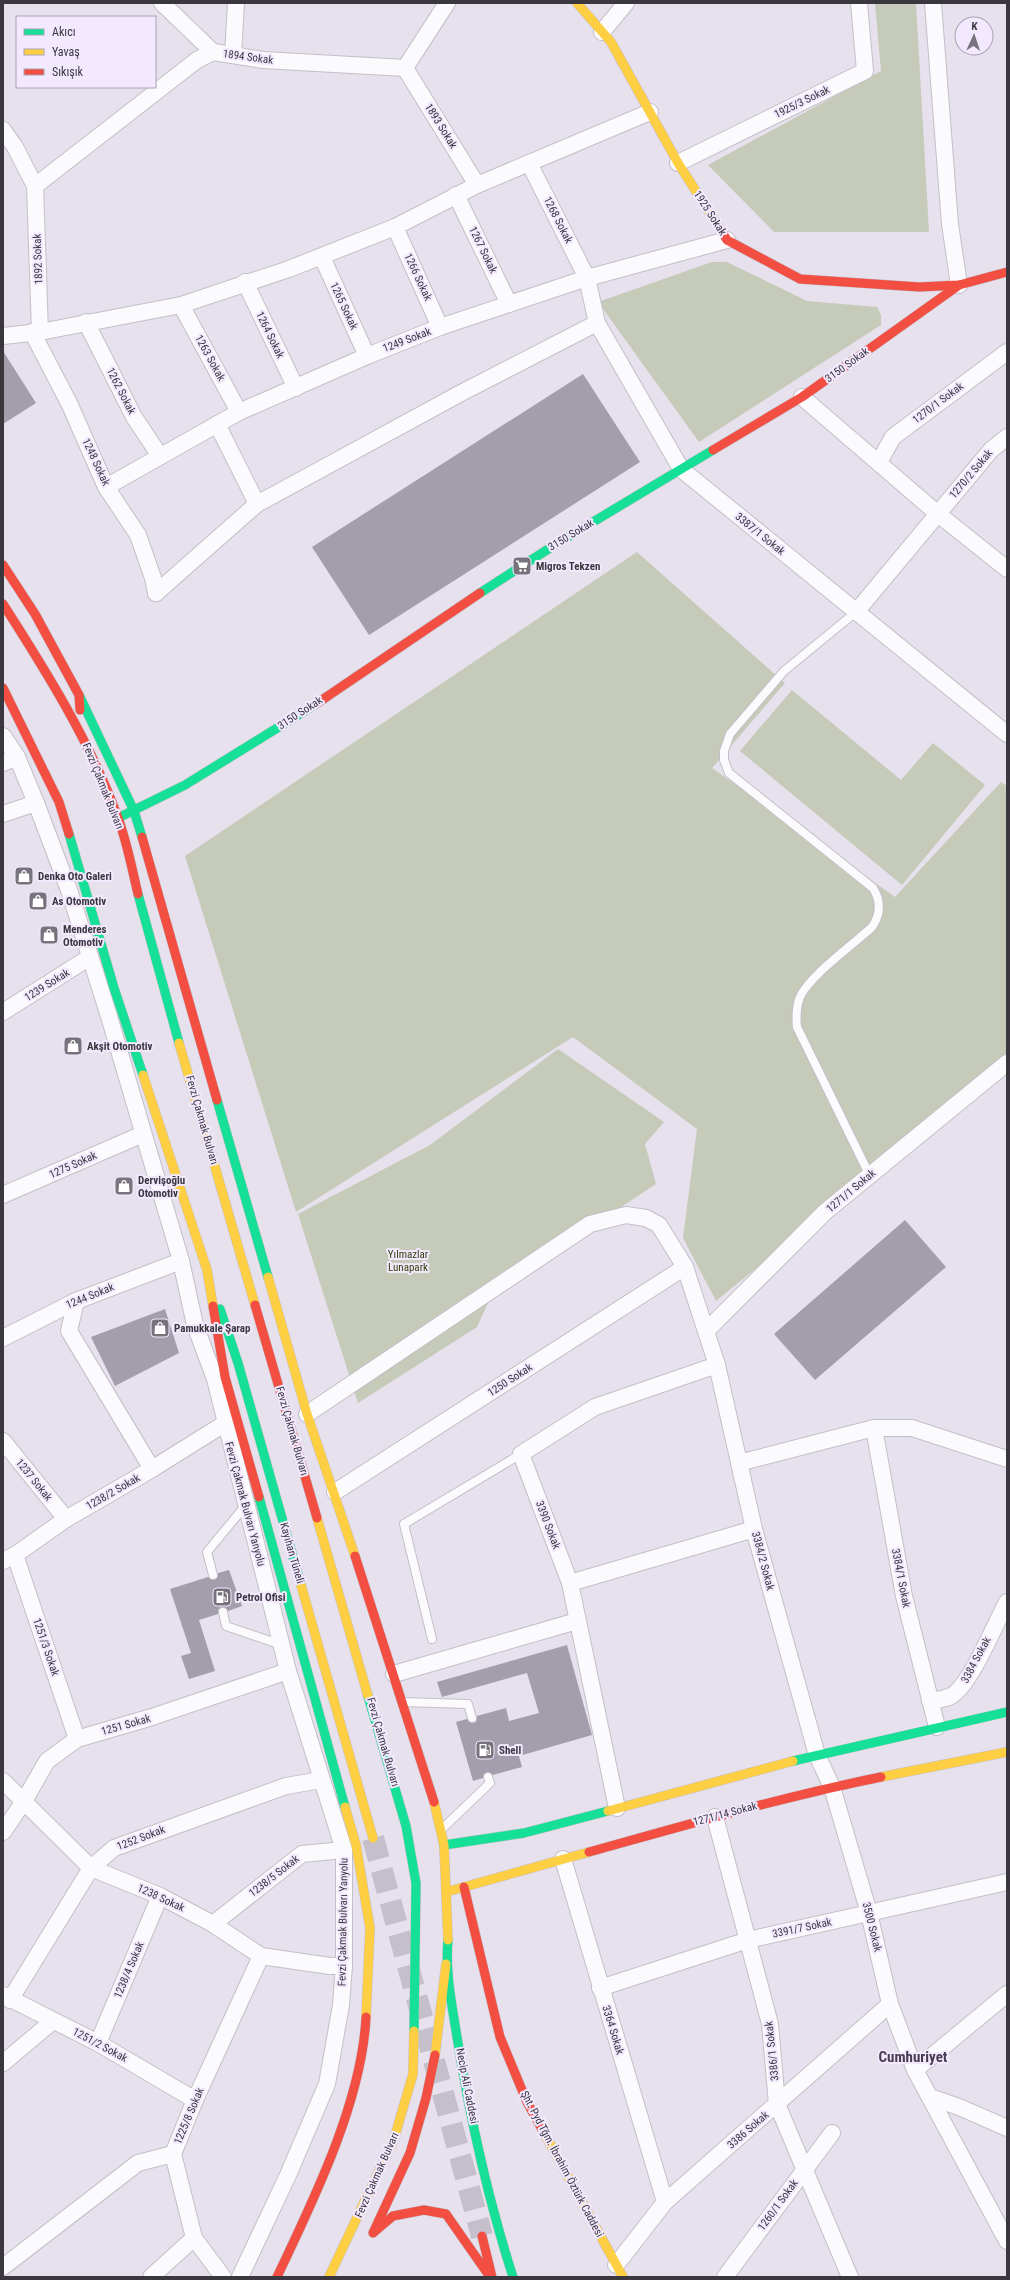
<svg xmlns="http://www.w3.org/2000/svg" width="1010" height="2280" font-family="'Roboto Condensed',sans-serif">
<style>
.green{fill:#c5cab9}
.building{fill:#a49eac}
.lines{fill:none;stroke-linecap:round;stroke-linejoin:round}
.secondary-tunnel{stroke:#c4bfca;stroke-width:22;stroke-dasharray:22 11;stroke-linecap:butt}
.lane-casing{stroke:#c3bfc8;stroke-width:10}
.street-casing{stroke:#c3bfc8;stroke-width:18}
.fast-casing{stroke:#c3bfc8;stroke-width:10}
.slow-casing{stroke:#c3bfc8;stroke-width:10}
.jam-casing{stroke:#c3bfc8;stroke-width:10}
.lane{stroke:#fbfafc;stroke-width:8}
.street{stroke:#fbfafc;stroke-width:16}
.fast{stroke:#16e098;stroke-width:9}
.slow{stroke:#ffcf43;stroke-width:9}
.jam{stroke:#f24e42;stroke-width:9}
.labels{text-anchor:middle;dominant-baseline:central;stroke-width:4;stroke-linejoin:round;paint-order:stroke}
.street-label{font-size:11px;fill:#3a373f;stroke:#f3e9ff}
.poi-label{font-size:11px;font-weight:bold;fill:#3a373f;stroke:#f3e9ff;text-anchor:start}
.park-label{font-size:11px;fill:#323f07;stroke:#f3e9ff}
.district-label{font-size:15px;font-weight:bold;fill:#463e4f;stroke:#f3e9ff}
</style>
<rect width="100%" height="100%" fill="#e7e1ed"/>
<!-- green -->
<g class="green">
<polygon points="875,3 916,3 929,232 774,232 708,165 881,71"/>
<polygon points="712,262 727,262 807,301 877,307 881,315 881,325 699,442 598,302"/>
<polygon points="637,552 785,683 712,768 895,897 1001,782 1007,786 1007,1063 716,1301 683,1238 697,1129 573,1037 296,1212 185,856"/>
<polygon points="792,690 901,780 933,743 985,785 902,885 740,751"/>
<polygon points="558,1049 664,1122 645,1144 656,1184 493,1292 477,1327 358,1403 298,1214 430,1145"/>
</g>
<!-- building -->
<g class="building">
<polygon points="3,351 36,403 3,424"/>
<polygon points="583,374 640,462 369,635 312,547"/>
<polygon points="905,1220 946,1267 815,1380 774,1334"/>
<polygon points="165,1309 179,1353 115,1386 91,1337"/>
<polygon points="229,1570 242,1606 228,1611 221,1607 218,1610 218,1614 199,1620 215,1671 189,1679 181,1656 191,1653 170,1589 208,1577 215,1580 218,1573"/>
<polygon points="567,1645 592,1735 519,1756 522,1767 493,1775 487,1772 483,1778 473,1781 456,1722 467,1719 473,1723 476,1722 477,1716 506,1708 509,1721 539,1713 527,1673 442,1697 437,1682"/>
</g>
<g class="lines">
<!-- secondary-tunnel -->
<polyline class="secondary-tunnel" points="373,1838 482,2236"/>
<!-- lane casing -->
<g class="lane-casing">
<g id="lane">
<path d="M856,612L784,671L730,734L724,751V760L729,773L873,888C881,901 881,914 872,927C854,944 809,976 800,997C796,1007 796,1017 797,1027L870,1176"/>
<polyline points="213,1575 207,1552 245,1506"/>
<polyline points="223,1612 226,1626 282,1645"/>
<polyline points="432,1639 404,1524 521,1454"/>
<polyline points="403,1702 468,1704 472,1718"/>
<polyline points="443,1828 490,1783 488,1777"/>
</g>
</g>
<!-- street casing -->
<g class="street-casing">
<g id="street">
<polyline points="162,3 213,52"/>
<polyline points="933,3 950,224 959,285"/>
<polyline points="602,32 626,3"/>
<polyline points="233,55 236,3"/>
<polyline points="405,68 477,185"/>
<polyline points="405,68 447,3"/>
<polyline points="3,130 15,147 35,186 40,332"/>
<polyline points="529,163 587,278 597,323 681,469 1007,734"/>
<polyline points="678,163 865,71 859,3"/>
<polyline points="35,186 197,60 213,52 263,60 405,68"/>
<polyline points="456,195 509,304"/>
<polyline points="395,227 440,327"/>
<polyline points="322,257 367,356"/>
<polyline points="245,282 296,388"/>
<polyline points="181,305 239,412"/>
<polyline points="86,322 134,417 160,456"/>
<polyline points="32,332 69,403 106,487 138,535 153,578 156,593"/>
<polyline points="3,336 40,332 181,305 289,269 395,227 477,185 650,112"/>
<polyline points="802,397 938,514 1007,569"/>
<polyline points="217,424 257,504"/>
<polyline points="879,462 893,437 1007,352"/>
<polyline points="106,487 239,412 367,356 440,327 587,278 727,240"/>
<polyline points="156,593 257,504 461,393 597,323"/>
<polyline points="856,612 991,450 1007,437"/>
<polyline points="3,736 17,757 36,803 69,890 108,1013 181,1261 195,1325 215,1379 288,1671 344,1850 344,1966 341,2005 327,2084 288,2175 240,2277"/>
<polyline points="3,763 17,757"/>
<polyline points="3,814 36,803"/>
<polyline points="3,1012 90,957"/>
<polyline points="3,1195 143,1134"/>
<polyline points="76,1301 69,1331 152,1469"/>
<polyline points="706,1331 825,1212 1007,1063"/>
<polyline points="3,1338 76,1301 181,1261"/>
<polyline points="307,1414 590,1224 626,1215 646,1218 659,1225 685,1267 717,1365 754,1529 817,1755 832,1787 869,1913 890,2004 915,2070 1007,2241"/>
<polyline points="874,1428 904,1596 937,1727"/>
<polyline points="3,1441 66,1519"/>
<polyline points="739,1463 874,1428 912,1428 1007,1459"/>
<polyline points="335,1492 685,1267"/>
<polyline points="15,1555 77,1739"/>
<polyline points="3,1561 15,1555 66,1519 152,1469 224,1424"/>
<polyline points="570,1583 754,1529"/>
<polyline points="394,1674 577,1621"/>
<path d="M930,1701C937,1700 945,1699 951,1696C970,1686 995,1624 1007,1602"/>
<polyline points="3,1781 91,1868 160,1896 213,1924 261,1956 330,1966 344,1966"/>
<polyline points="617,1808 570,1583 521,1454 595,1407 717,1365"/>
<polyline points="715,1817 770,2024 777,2104 850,2277"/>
<polyline points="3,1832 24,1801 47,1761 77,1739 152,1717 288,1671"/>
<polyline points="563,1859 665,2202"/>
<polyline points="213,1924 302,1854 344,1850"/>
<polyline points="600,1988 748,1940 1007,1882"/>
<polyline points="3,1995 98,2043 195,2100"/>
<polyline points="10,2000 91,1868 114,1848 286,1786 321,1780"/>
<polyline points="98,2043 160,1896"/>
<polyline points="3,2063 53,2021"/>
<polyline points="915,2070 1007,1994"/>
<polyline points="930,2097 959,2107 1007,2128"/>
<polyline points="173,2154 194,2238 223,2277"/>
<polyline points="616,2265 665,2202 890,2004"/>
<polyline points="3,2267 138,2163 173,2154 195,2100 261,1956"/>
<polyline points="151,2277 194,2238"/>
<polyline points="725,2277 832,2133"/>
</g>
</g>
<!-- fast casing -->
<g class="fast-casing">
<g id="fast">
<polyline points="480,593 553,546 713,450"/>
<polyline points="79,695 134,811 142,837"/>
<polyline points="118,818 185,785 316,704"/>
<polyline points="69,834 114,988 143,1075"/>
<polyline points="138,894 179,1043"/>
<polyline points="217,1100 268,1277"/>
<polyline points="220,1309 238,1363 301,1585"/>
<polyline points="259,1497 345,1807"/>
<polyline points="368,1696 406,1826 416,1883 414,2031"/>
<polyline points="793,1761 1007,1712"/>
<polyline points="444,1845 524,1833 608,1811"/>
<path d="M448,1940C445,1973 452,2005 457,2037C470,2118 488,2199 513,2277"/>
</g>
</g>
<!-- slow casing -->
<g class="slow-casing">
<g id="slow">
<polyline points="577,3 611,42 678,163 722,232"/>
<polyline points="179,1043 255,1305"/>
<polyline points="143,1075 207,1270 213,1306"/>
<polyline points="268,1277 307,1414 355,1556"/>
<polyline points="317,1518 368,1696"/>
<polyline points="301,1585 373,1838"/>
<polyline points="881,1777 1007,1752"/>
<polyline points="434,1802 444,1845 446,1892"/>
<polyline points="345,1807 356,1845 370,1928 366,2017"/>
<polyline points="608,1811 793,1761"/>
<polyline points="448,1940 446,1892 589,1852"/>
<polyline points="435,2055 446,1964"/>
<polyline points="542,2129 623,2277"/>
<polyline points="329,2277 394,2139 413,2074 414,2031"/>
</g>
</g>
<!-- jam casing -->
<g class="jam-casing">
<g id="jam">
<polyline points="722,232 727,240 800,279 919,287 959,285 1007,272"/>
<polyline points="713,450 802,397 959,285"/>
<polyline points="3,565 35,614 79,695 80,710"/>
<path d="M3,604C46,671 91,743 118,818C127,842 132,869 138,894"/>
<polyline points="3,688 59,802 69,834"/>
<polyline points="316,704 480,593"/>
<polyline points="142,837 217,1100"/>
<polyline points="255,1305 317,1518"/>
<polyline points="213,1306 225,1377 259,1497"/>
<polyline points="355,1556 434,1802"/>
<path d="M589,1852C686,1825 782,1797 881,1777"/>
<polyline points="464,1887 500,2037 527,2102 542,2129"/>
<polyline points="374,2232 393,2216 424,2210 446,2214 490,2277"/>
<polyline points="373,2233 410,2153 426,2098 435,2055"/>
<polyline points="482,2236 492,2277"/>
<path d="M277,2277C313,2201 362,2102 366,2017"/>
</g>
</g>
<!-- lane -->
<use href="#lane" class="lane"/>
<!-- street -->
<use href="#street" class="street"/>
<!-- fast -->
<use href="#fast" class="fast"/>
<!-- slow -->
<use href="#slow" class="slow"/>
<!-- jam -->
<use href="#jam" class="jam"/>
</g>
<!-- icons -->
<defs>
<g id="supermarket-square" transform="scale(1)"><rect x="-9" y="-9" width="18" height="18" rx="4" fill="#77727c" stroke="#f3e9ff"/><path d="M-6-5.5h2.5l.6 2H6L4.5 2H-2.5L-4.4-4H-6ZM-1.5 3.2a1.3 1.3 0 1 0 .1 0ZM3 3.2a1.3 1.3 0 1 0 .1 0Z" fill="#fff"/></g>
<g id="shop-square" transform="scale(1)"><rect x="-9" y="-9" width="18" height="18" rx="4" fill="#77727c" stroke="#f3e9ff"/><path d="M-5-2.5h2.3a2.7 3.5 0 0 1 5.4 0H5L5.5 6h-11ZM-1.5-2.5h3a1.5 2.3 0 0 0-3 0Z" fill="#fff"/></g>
<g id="fuel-square" transform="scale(1)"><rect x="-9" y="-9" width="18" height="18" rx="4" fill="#77727c" stroke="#f3e9ff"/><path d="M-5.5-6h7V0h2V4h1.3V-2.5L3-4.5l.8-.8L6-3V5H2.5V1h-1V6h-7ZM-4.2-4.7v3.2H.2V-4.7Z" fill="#fff"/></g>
</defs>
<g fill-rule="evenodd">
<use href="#supermarket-square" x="522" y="566"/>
<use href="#shop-square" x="24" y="876"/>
<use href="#shop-square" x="38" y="901"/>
<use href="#shop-square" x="49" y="935"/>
<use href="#shop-square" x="73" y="1046"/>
<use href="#shop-square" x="124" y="1186"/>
<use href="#shop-square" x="160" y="1328"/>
<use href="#fuel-square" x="222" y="1597"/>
<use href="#fuel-square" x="485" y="1750"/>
</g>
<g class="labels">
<!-- street labels -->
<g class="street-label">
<text transform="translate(248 57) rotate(8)">1894 Sokak</text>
<text transform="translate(802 102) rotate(-26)">1925/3 Sokak</text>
<text transform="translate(441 126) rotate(58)">1893 Sokak</text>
<text transform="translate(710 213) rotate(57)">1925 Sokak</text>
<text transform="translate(558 220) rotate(63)">1268 Sokak</text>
<text transform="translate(483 250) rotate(64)">1267 Sokak</text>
<text transform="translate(38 259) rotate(-92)">1892 Sokak</text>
<text transform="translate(418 277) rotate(65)">1266 Sokak</text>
<text transform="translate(344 306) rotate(65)">1265 Sokak</text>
<text transform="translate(270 335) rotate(64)">1264 Sokak</text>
<text transform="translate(407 340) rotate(-21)">1249 Sokak</text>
<text transform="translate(210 358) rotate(61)">1263 Sokak</text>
<text transform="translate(847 365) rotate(-36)">3150 Sokak</text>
<text transform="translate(121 391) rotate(63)">1262 Sokak</text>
<text transform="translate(938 403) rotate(-37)">1270/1 Sokak</text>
<text transform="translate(96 462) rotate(65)">1248 Sokak</text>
<text transform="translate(971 474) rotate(-50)">1270/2 Sokak</text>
<text transform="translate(760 534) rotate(39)">3387/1 Sokak</text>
<text transform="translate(571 535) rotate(-31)">3150 Sokak</text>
<text transform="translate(300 713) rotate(-33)">3150 Sokak</text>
<text transform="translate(103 786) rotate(68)">Fevzi Çakmak Bulvarı</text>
<text transform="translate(47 985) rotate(-32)">1239 Sokak</text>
<text transform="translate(202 1120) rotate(74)">Fevzi Çakmak Bulvarı</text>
<text transform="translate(73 1165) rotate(-24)">1275 Sokak</text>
<text transform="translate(851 1191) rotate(-40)">1271/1 Sokak</text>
<text transform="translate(90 1296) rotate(-22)">1244 Sokak</text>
<text transform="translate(510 1380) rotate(-33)">1250 Sokak</text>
<text transform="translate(292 1431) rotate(74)">Fevzi Çakmak Bulvarı</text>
<text transform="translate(34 1480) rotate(51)">1237 Sokak</text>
<text transform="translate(113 1492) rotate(-30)">1238/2 Sokak</text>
<text transform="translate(245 1504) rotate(75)">Fevzi Çakmak Bulvarı Yanyolu</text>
<text transform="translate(548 1525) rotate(69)">3390 Sokak</text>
<text transform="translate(292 1553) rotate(74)">Kayıhan Tüneli</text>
<text transform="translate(763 1561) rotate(75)">3384/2 Sokak</text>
<text transform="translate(901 1578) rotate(79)">3384/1 Sokak</text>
<text transform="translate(46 1647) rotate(71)">1251/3 Sokak</text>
<text transform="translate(976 1660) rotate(-62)">3384 Sokak</text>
<text transform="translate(126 1725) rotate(-16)">1251 Sokak</text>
<text transform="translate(383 1742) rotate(74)">Fevzi Çakmak Bulvarı</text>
<text transform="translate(725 1814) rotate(-15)">1271/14 Sokak</text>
<text transform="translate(141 1838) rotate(-21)">1252 Sokak</text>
<text transform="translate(274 1876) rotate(-38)">1238/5 Sokak</text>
<text transform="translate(161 1898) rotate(25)">1238 Sokak</text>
<text transform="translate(343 1922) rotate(-89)">Fevzi Çakmak Bulvarı Yanyolu</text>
<text transform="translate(872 1927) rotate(76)">3500 Sokak</text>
<text transform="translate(802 1928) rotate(-12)">3391/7 Sokak</text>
<text transform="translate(129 1970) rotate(-67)">1238/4 Sokak</text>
<text transform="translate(613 2030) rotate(73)">3364 Sokak</text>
<text transform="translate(100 2045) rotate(28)">1251/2 Sokak</text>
<text transform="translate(772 2051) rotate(-96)">3386/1 Sokak</text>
<text transform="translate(467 2086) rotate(79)">Necip Ali Caddesi</text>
<text transform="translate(189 2116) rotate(-67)">1225/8 Sokak</text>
<text transform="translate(748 2130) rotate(-41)">3386 Sokak</text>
<text transform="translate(562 2164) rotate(62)">Şht. Pyd Tğm. İbrahim Öztürk Caddesi</text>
<text transform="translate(377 2175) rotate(-66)">Fevzi Çakmak Bulvarı</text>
<text transform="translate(778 2205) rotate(-54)">1260/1 Sokak</text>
</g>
<!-- poi labels -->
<g class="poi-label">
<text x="536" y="566">Migros Tekzen</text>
<text x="38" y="876">Denka Oto Galeri</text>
<text x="52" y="901">As Otomotiv</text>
<text x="63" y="929">Menderes<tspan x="63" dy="13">Otomotiv</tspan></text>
<text x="87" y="1046">Akşit Otomotiv</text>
<text x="138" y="1180">Dervişoğlu<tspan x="138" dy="13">Otomotiv</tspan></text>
<text x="174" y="1328">Pamukkale Şarap</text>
<text x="236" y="1597">Petrol Ofisi</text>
<text x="499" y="1750">Shell</text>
</g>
<!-- park labels -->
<g class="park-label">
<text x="408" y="1254">Yılmazlar<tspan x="408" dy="13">Lunapark</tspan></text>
</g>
<!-- district labels -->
<g class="district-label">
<text x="913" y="2057">Cumhuriyet</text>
</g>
</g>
<!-- border -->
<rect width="1010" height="2280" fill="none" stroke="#3a373f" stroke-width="8"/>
<!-- legend -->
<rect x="16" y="16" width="140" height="72" fill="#f3e9ff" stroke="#a9a2b2"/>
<rect x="24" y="29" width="20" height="6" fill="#16e098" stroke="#a9a2b2"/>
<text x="52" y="36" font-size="12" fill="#3a373f">Akıcı</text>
<rect x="24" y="49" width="20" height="6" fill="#ffcf43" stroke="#a9a2b2"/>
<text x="52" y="56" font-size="12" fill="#3a373f">Yavaş</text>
<rect x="24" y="69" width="20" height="6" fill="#f24e42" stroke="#a9a2b2"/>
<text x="52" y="76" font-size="12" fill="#3a373f">Sıkışık</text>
<!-- north arrow -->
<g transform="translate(974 36) rotate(3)"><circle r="19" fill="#f3e9ff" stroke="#a9a2b2"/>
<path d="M0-3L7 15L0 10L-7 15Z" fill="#77727c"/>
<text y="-6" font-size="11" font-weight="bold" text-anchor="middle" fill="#3a373f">K</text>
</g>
</svg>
